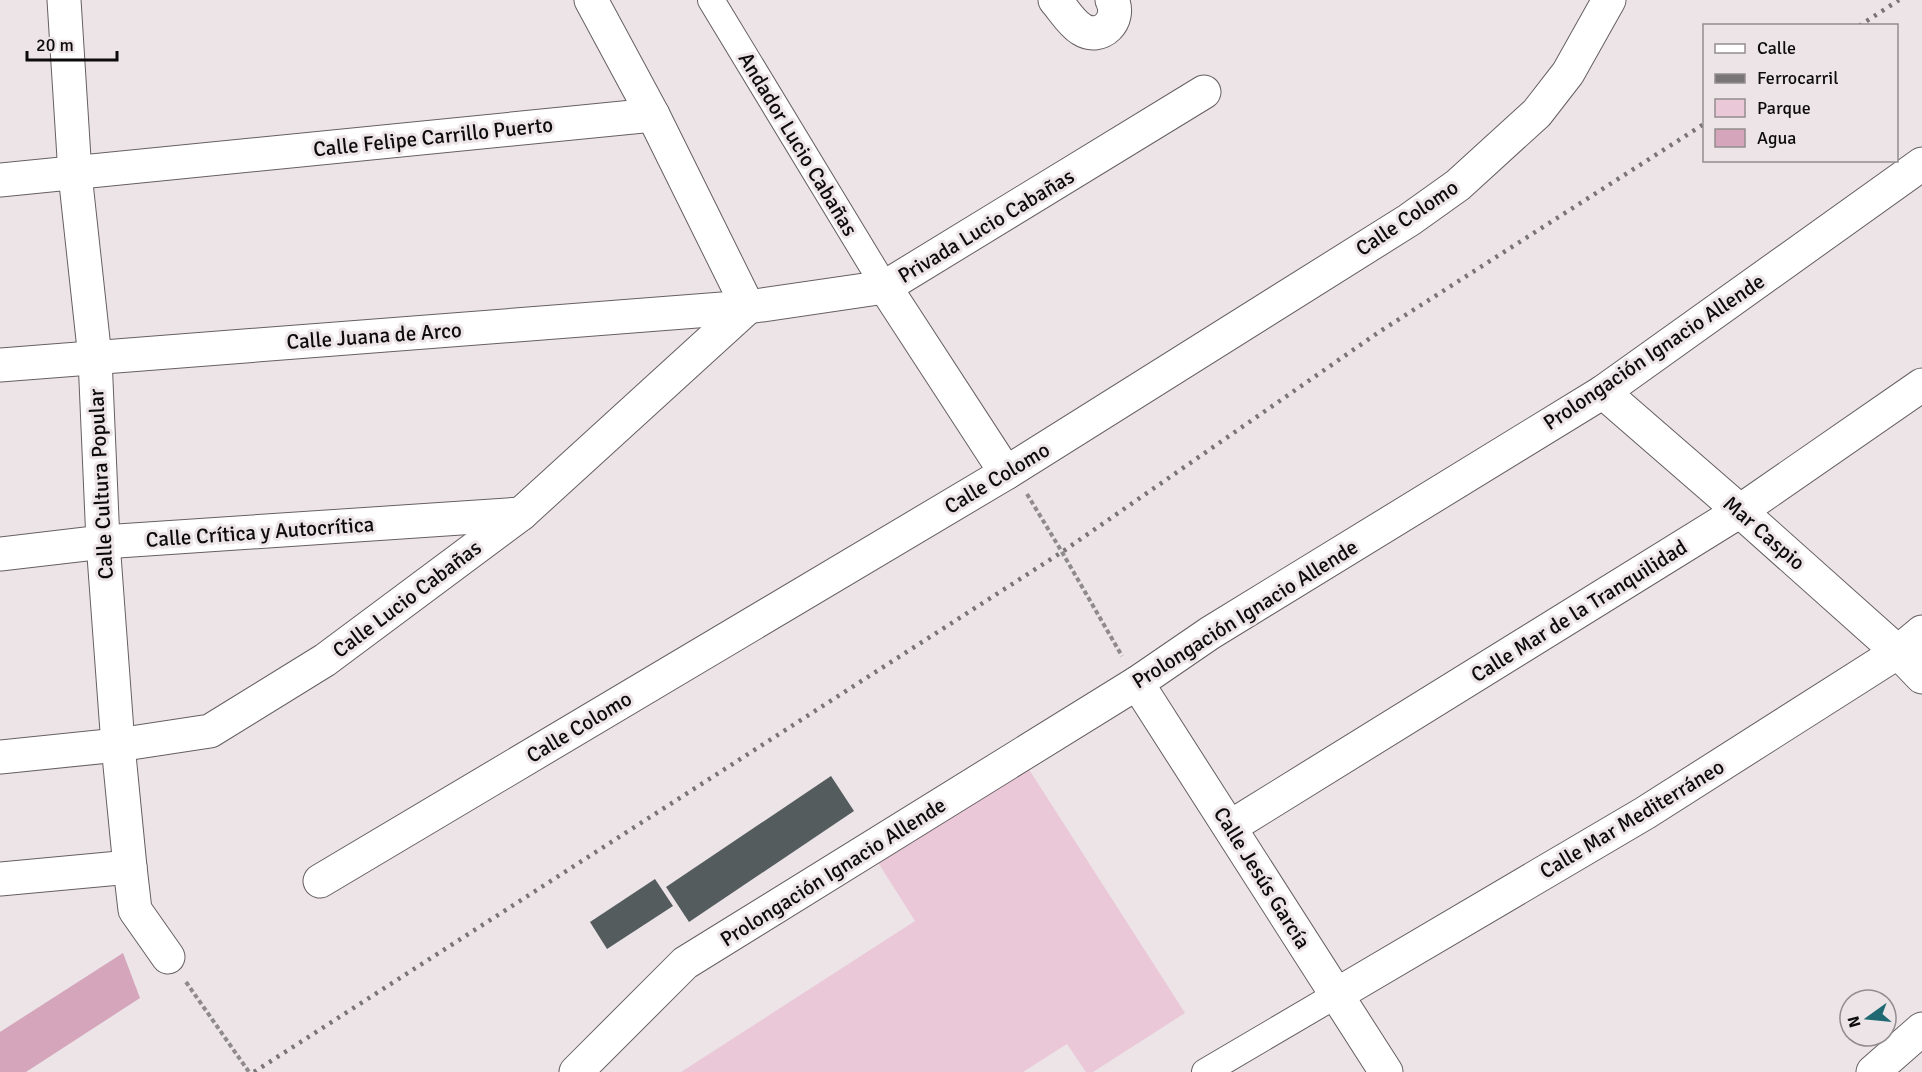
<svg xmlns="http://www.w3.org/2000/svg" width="1922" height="1072" font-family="Signika,sans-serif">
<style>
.green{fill:#ebc8d7}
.water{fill:#d5a5bb}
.building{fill:#545c5d}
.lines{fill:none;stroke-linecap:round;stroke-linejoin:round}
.pedestrian-casing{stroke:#665f62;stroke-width:28}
.minor-casing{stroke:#665f62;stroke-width:35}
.secondary-casing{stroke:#665f62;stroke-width:35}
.path{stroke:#8f8a8c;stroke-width:4;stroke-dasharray:4.5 3;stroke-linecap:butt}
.pedestrian{stroke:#fff;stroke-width:26}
.minor{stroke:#fff;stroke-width:33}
.secondary{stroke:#fff;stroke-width:33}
.rail{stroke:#797476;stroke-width:4.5;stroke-dasharray:3 6;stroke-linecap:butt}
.labels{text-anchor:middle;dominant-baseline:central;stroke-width:6;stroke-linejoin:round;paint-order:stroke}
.street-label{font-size:21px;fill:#0d0b0c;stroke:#ece4e7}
</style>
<rect width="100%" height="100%" fill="#ece4e7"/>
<!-- green -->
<polygon class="green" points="1021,757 1185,1013 1093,1072 1086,1072 1067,1044 1023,1072 681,1072 915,921 872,853"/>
<!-- water -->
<polygon class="water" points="123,953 140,998 26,1072 0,1072 0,1032"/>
<!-- building -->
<g class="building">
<polygon points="831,776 854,811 689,922 666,887"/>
<polygon points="655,879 673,906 607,949 590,922"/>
</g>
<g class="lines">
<!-- pedestrian casing -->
<g class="pedestrian-casing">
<g id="pedestrian">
<polyline points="711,0 885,287"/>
<polyline points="1205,1072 1336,995"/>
</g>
</g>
<!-- minor casing -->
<g class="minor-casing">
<g id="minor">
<polyline points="64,0 75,174 95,358 103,542 118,745 130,867 135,910 168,957"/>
<polyline points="591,0 653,115 748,307"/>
<path d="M1055,0C1063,9 1071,23 1081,29C1101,42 1122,20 1112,0"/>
<polyline points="0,180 653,115"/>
<polyline points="885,287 1006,473"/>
<polyline points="0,365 748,307 885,287 1204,92"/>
<polyline points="1603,392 1740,511 1898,652 1922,677"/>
<polyline points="0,554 103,542 521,514"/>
<polyline points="1137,683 1210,633 1603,392 1922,164"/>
<polyline points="0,757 118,745 210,731 325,660 521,514 748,307"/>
<polyline points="1230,827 1740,511 1922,385"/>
<polyline points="0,879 130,867"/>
<polyline points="320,881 1006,473 1409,220 1458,185 1537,113 1568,73 1609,0"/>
<polyline points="1336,995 1645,813 1898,652 1922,632"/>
</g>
</g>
<!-- secondary casing -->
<g class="secondary-casing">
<g id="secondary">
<polyline points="576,1072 685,963 1137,683 1386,1072"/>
<polyline points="1873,1072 1922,1029"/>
</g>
</g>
<!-- path -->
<g class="path">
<polyline points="1027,494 1062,552 1122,656"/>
<polyline points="186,982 249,1072"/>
</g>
<!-- pedestrian -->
<use href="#pedestrian" class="pedestrian"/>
<!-- minor -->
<use href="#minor" class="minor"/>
<!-- secondary -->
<use href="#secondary" class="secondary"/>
<!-- rail -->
<g class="rail">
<polyline points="1859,26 1899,0"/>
<polyline points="254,1072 1062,552 1379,332 1704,124"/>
</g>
</g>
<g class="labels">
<!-- street labels -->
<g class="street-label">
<text transform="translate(433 137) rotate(-6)">Calle Felipe Carrillo Puerto</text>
<text transform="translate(798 144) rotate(59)">Andador Lucio Cabañas</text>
<text transform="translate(1407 218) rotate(-34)">Calle Colomo</text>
<text transform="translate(986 226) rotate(-31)">Privada Lucio Cabañas</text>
<text transform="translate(374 336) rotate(-4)">Calle Juana de Arco</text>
<text transform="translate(1654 352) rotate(-34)">Prolongación Ignacio Allende</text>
<text transform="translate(997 478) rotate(-31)">Calle Colomo</text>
<text transform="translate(101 484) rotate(-93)">Calle Cultura Popular</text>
<text transform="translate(260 532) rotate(-4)">Calle Crítica y Autocrítica</text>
<text transform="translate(1764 533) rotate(41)">Mar Caspio</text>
<text transform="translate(407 599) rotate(-37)">Calle Lucio Cabañas</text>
<text transform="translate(1579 611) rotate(-32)">Calle Mar de la Tranquilidad</text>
<text transform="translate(1245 614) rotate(-32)">Prolongación Ignacio Allende</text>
<text transform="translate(579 727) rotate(-31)">Calle Colomo</text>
<text transform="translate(1632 819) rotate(-31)">Calle Mar Mediterráneo</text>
<text transform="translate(833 872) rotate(-32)">Prolongación Ignacio Allende</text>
<text transform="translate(1262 878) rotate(58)">Calle Jesús García</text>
</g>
</g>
<!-- legend -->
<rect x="1703" y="24" width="195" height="138" fill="#ece4e7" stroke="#938d8f" stroke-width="1.5"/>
<rect x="1715" y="44" width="30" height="9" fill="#ffffff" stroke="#938d8f" stroke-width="1.5"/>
<text x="1757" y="54" font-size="18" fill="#0d0b0c">Calle</text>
<rect x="1715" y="74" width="30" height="9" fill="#797476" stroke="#938d8f" stroke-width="1.5"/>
<text x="1757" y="84" font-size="18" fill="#0d0b0c">Ferrocarril</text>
<rect x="1715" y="99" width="30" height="18" fill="#ebc8d7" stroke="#938d8f" stroke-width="1.5"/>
<text x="1757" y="114" font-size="18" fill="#0d0b0c">Parque</text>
<rect x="1715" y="129" width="30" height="18" fill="#d5a5bb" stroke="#938d8f" stroke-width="1.5"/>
<text x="1757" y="144" font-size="18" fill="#0d0b0c">Agua</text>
<!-- north arrow -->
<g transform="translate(1868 1018) rotate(255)"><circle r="28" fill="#ece4e7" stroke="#938d8f" stroke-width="1.5"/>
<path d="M0-4.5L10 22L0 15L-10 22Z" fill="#1f6973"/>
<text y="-9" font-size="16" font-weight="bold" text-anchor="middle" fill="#0d0b0c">N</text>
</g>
<!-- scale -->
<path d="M27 51v9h90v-9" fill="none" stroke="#0d0b0c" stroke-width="3"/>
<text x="36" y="51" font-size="18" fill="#0d0b0c" stroke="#ece4e7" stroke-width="4.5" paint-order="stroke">20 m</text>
</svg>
